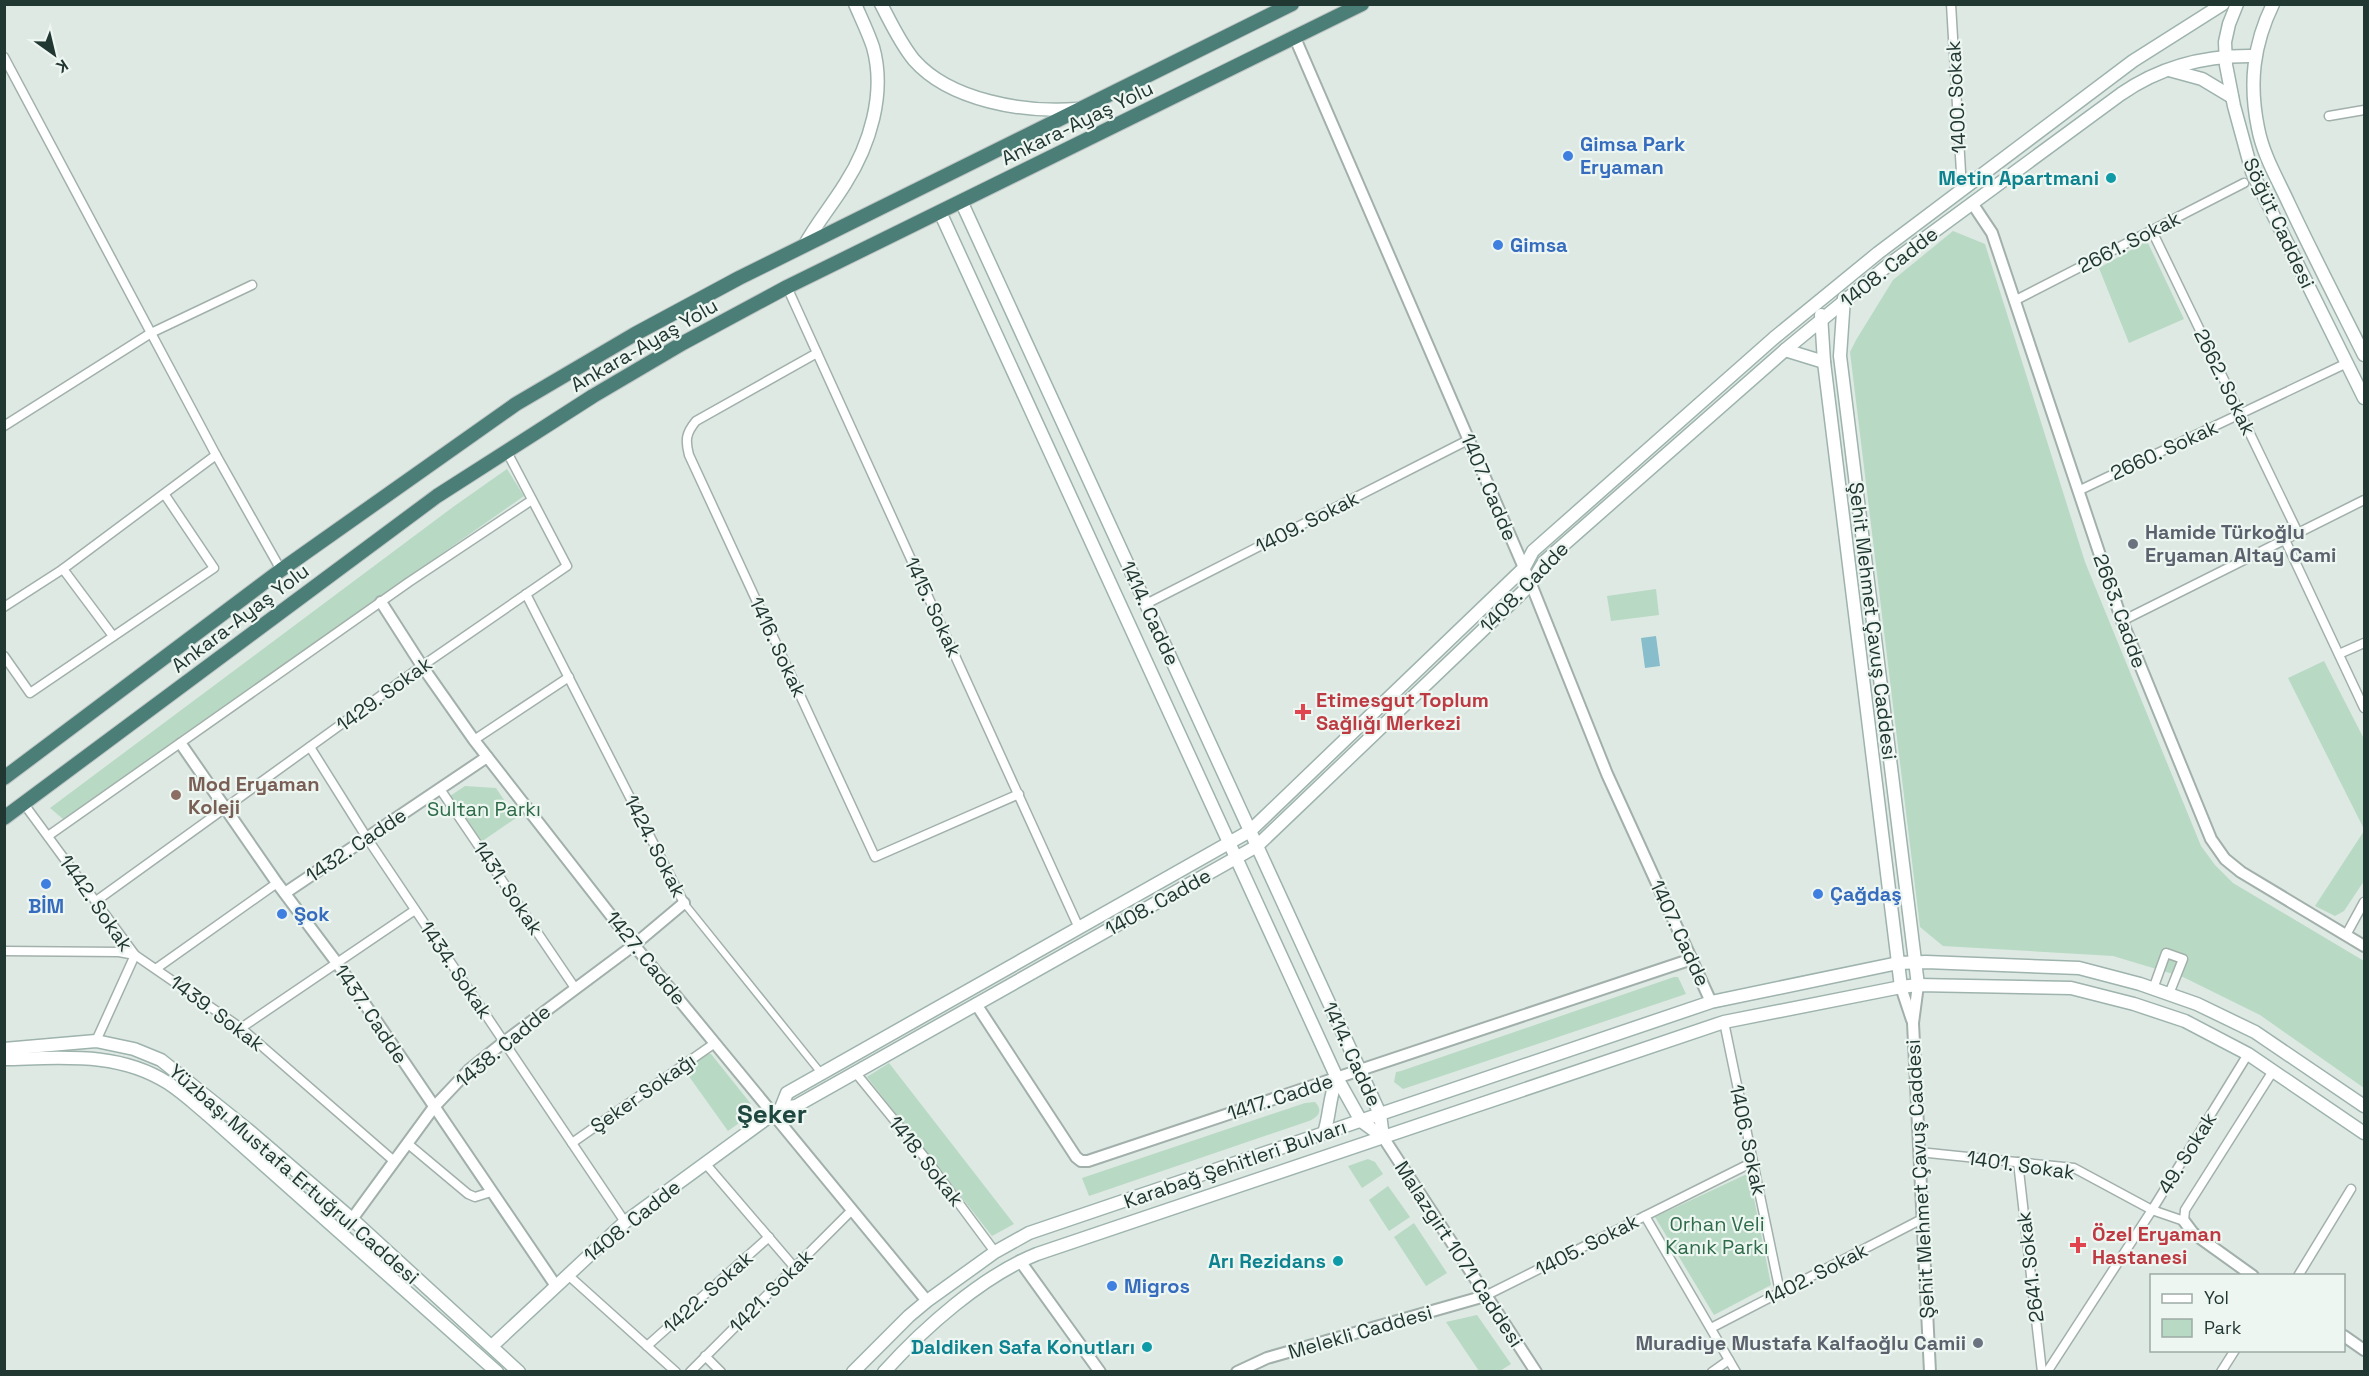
<svg xmlns="http://www.w3.org/2000/svg" width="2369" height="1376" font-family="'Space Grotesk',sans-serif">
<style>
.green{fill:#b8d9c3}
.water{fill:#88bdcb}
.lines{fill:none;stroke-linecap:round;stroke-linejoin:round}
.pedestrian-casing{stroke:#a2b0ab;stroke-width:9}
.minor-casing{stroke:#a2b0ab;stroke-width:11}
.tertiary-casing{stroke:#a2b0ab;stroke-width:14}
.secondary-casing{stroke:#9eb3ad;stroke-width:15}
.trunk-casing{stroke:#bcc3c2;stroke-width:16}
.pedestrian{stroke:#fff;stroke-width:6}
.minor{stroke:#fff;stroke-width:8}
.tertiary{stroke:#fff;stroke-width:10}
.secondary{stroke:#fff;stroke-width:12}
.trunk{stroke:#4a7e76;stroke-width:14}
.shop-dot{fill:#3f7fe0;stroke:#eef6f2;stroke-width:2}
.culture-dot{fill:#0f9aa8;stroke:#eef6f2;stroke-width:2}
.worship-dot{fill:#6b7280;stroke:#eef6f2;stroke-width:2}
.health-dot{fill:#e0444e;stroke:#eef6f2;stroke-width:2}
.education-dot{fill:#8d6e63;stroke:#eef6f2;stroke-width:2}
.labels{text-anchor:middle;dominant-baseline:central;stroke-width:4.5;stroke-linejoin:round;paint-order:stroke}
.street-label{font-size:20px;fill:#213732;stroke:#eef6f2}
.shop-label{font-size:20px;font-weight:bold;fill:#366cbe;stroke:#eef6f2;text-anchor:start}
.culture-label{font-size:20px;font-weight:bold;fill:#0d838f;stroke:#eef6f2;text-anchor:end}
.worship-label{font-size:20px;font-weight:bold;fill:#5b616d;stroke:#eef6f2;text-anchor:start}
.health-label{font-size:20px;font-weight:bold;fill:#be3a42;stroke:#eef6f2;text-anchor:start}
.education-label{font-size:20px;font-weight:bold;fill:#785e54;stroke:#eef6f2;text-anchor:start}
.park-label{font-size:20px;fill:#2e6b49;stroke:#eef6f2}
.district-label{font-size:26px;font-weight:bold;fill:#1e4740;stroke:#eef6f2}
</style>
<rect width="100%" height="100%" fill="#dee9e4"/>
<!-- green -->
<g class="green">
<polygon points="1953,231 1985,244 2085,562 2201,846 2215,865 2233,883 2364,961 2364,1088 2260,1015 2183,977 2113,956 1943,946 1920,927 1850,352 1856,340 1893,280"/>
<polygon points="2147,241 2184,319 2129,343 2099,268"/>
<polygon points="507,469 524,496 63,819 50,808 453,507"/>
<polygon points="1656,589 1659,615 1611,621 1607,596"/>
<polygon points="2324,661 2364,739 2364,829 2288,678"/>
<polygon points="465,786 496,788 516,818 481,842 450,796"/>
<polygon points="2364,831 2364,881 2344,911 2335,916 2315,906"/>
<polygon points="1674,977 1678,977 1686,994 1403,1089 1394,1082 1396,1072 1401,1071"/>
<polygon points="704,1054 711,1054 751,1104 742,1121 728,1131 683,1068"/>
<polygon points="889,1063 1014,1224 992,1236 867,1077"/>
<path d="M1315,1102C1323,1110 1319,1117 1309,1121L1089,1196L1082,1178L1305,1103Z"/>
<polygon points="1368,1159 1375,1162 1383,1174 1362,1188 1348,1166"/>
<polygon points="1749,1173 1771,1285 1714,1315 1655,1217"/>
<polygon points="1388,1186 1410,1217 1389,1231 1369,1200"/>
<polygon points="1414,1223 1447,1273 1426,1286 1394,1237"/>
<polygon points="1477,1315 1511,1364 1500,1371 1479,1371 1446,1322"/>
</g>
<!-- water -->
<polygon class="water" points="1656,636 1660,666 1645,668 1641,638"/>
<g class="lines">
<!-- pedestrian casing -->
<g class="pedestrian-casing">
<polyline id="pedestrian" points="684,903 821,1073"/>
</g>
<!-- minor casing -->
<g class="minor-casing">
<g id="minor">
<polyline points="1951,4 1962,189"/>
<polyline points="4,57 216,455 281,570"/>
<polyline points="2329,116 2364,110"/>
<polyline points="2152,231 2298,533"/>
<polyline points="787,287 1079,928"/>
<polyline points="2014,301 2244,183"/>
<path d="M817,353L696,421C686,433 685,440 689,455L875,857L1019,794"/>
<polyline points="4,426 151,333 252,285"/>
<polyline points="2078,491 2347,363"/>
<polyline points="2285,540 2364,708"/>
<polyline points="63,569 113,636"/>
<polyline points="526,594 684,903"/>
<polyline points="1146,604 1468,440"/>
<polyline points="4,607 63,569 216,455"/>
<polyline points="2122,621 2364,500"/>
<polyline points="2339,654 2364,643"/>
<polyline points="4,656 30,693 214,568 165,495"/>
<polyline points="474,740 569,677"/>
<polyline points="310,747 367,838 625,1222"/>
<polyline points="440,789 575,988"/>
<polyline points="24,804 135,955 96,1041"/>
<polyline points="48,836 409,582 532,500"/>
<polyline points="96,901 422,666 567,566 506,450"/>
<polyline points="2346,935 2364,902"/>
<polyline points="4,951 119,952 135,955 241,1028 394,1161"/>
<polyline points="157,968 277,883"/>
<polyline points="2153,989 2166,953 2183,959 2169,994"/>
<polyline points="1724,1022 1780,1292"/>
<polyline points="241,1028 415,910"/>
<polyline points="855,1072 926,1159 995,1252"/>
<polyline points="407,1143 468,1194 475,1197 491,1192"/>
<polyline points="572,1143 715,1043"/>
<polyline points="1919,1152 2074,1168 2152,1210 2184,1221 2185,1210 2273,1071"/>
<polyline points="2018,1162 2042,1372"/>
<polyline points="705,1163 795,1268"/>
<polyline points="1645,1216 1736,1372"/>
<polyline points="568,1275 676,1372"/>
<polyline points="2298,1276 2351,1189"/>
<polyline points="1485,1296 1753,1162"/>
<polyline points="1711,1328 1922,1219"/>
<polyline points="647,1346 769,1237"/>
<polyline points="705,1356 721,1372"/>
<polyline points="690,1372 852,1210"/>
<polyline points="1712,1372 1729,1360"/>
<polyline points="2047,1372 2152,1210 2248,1054"/>
<polyline points="2221,1372 2235,1350"/>
</g>
</g>
<!-- tertiary casing -->
<g class="tertiary-casing">
<g id="tertiary">
<polyline points="1295,38 1531,584 1607,774 1711,1002"/>
<polyline points="1972,203 1992,233 2122,621 2211,839 2225,859 2241,872 2364,946"/>
<polyline points="381,602 422,666 474,740 634,945 927,1301"/>
<polyline points="181,744 277,883 337,963 556,1286"/>
<polyline points="285,893 487,757"/>
<polyline points="1918,985 1913,1023 1930,1372"/>
<polyline points="1901,987 1912,1020"/>
<polyline points="976,1004 1076,1157 1081,1161 1088,1161 1692,959"/>
<polyline points="1383,1137 1536,1372"/>
<polyline points="352,1219 434,1107 469,1070 504,1042 634,945 684,903"/>
<polyline points="2184,1221 2193,1233 2253,1276"/>
<polyline points="1020,1261 1100,1372"/>
<polyline points="2344,1336 2364,1350"/>
<polyline points="1237,1372 1267,1358 1485,1296"/>
</g>
</g>
<!-- secondary casing -->
<g class="secondary-casing">
<g id="secondary">
<path d="M881,4C891,23 900,43 914,60C950,101 1025,113 1077,109"/>
<polyline points="2237,4 2229,24 2225,42 2226,65 2234,106 2252,172 2364,398"/>
<path d="M2273,4C2253,45 2249,84 2258,128C2263,155 2278,180 2289,204C2313,255 2339,305 2364,355"/>
<polyline points="2169,70 2202,79 2232,97"/>
<polyline points="961,201 1380,1114 1383,1137"/>
<polyline points="940,212 1337,1078 1361,1121 1383,1137"/>
<path d="M804,246C816,224 832,205 845,184C870,145 886,93 873,47C868,32 861,18 855,4"/>
<polyline points="1844,298 1840,356 1918,985"/>
<polyline points="1821,315 1824,362 1901,987"/>
<polyline points="1785,350 1824,362"/>
<polyline points="4,1049 96,1041 134,1049 161,1060 247,1129 352,1219 519,1372"/>
<path d="M4,1059C61,1058 118,1051 168,1083C182,1092 195,1104 208,1115L497,1372"/>
<polyline points="781,1108 787,1093 1250,831 1524,568 1533,551 1774,338 1878,253 2133,61 2223,4"/>
<path d="M1324,1133C1330,1115 1329,1097 1337,1078"/>
<path d="M492,1346L625,1222L781,1108L796,1106L1257,846L1531,584L1544,562L1785,350L1887,266L2121,94C2161,66 2207,55 2255,56"/>
<polyline points="853,1372 909,1316 927,1301 995,1252 1029,1233 1711,1002 1898,963 1926,962 2079,968 2140,984 2197,1004 2255,1032 2364,1106"/>
<path d="M884,1372C924,1328 982,1276 1037,1254L1724,1022L1901,987L1918,985L2071,988L2134,1004L2185,1021L2248,1054L2364,1133"/>
</g>
</g>
<!-- trunk casing -->
<g class="trunk-casing">
<g id="trunk">
<polyline points="4,778 281,570 516,404 635,334 739,278 1292,4"/>
<polyline points="4,818 437,496 593,396 683,343 787,287 1362,4"/>
</g>
</g>
<!-- pedestrian -->
<use href="#pedestrian" class="pedestrian"/>
<!-- minor -->
<use href="#minor" class="minor"/>
<!-- tertiary -->
<use href="#tertiary" class="tertiary"/>
<!-- secondary -->
<use href="#secondary" class="secondary"/>
<!-- trunk -->
<use href="#trunk" class="trunk"/>
</g>
<!-- markers -->
<g class="shop-dot">
<circle cx="1568" cy="156" r="6"/>
<circle cx="1498" cy="245" r="6"/>
<circle cx="46" cy="884" r="6"/>
<circle cx="1818" cy="894" r="6"/>
<circle cx="282" cy="914" r="6"/>
<circle cx="1112" cy="1286" r="6"/>
</g>
<g class="culture-dot">
<circle cx="2111" cy="178" r="6"/>
<circle cx="1338" cy="1261" r="6"/>
<circle cx="1147" cy="1347" r="6"/>
</g>
<g class="worship-dot">
<circle cx="2133" cy="544" r="6"/>
<circle cx="1978" cy="1343" r="6"/>
</g>
<g class="health-dot">
<path d="M1300 703h6v6h6v6h-6v6h-6v-6h-6v-6h6z"/>
<path d="M2075 1236h6v6h6v6h-6v6h-6v-6h-6v-6h6z"/>
</g>
<circle class="education-dot" cx="176" cy="795" r="6"/>
<g class="labels">
<!-- street labels -->
<g class="street-label">
<text transform="translate(1956 97) rotate(-93)">1400. Sokak</text>
<text transform="translate(1077 123) rotate(-26)">Ankara-Ayaş Yolu</text>
<text transform="translate(2279 223) rotate(65)">Söğüt Caddesi</text>
<text transform="translate(2129 242) rotate(-27)">2661. Sokak</text>
<text transform="translate(1889 267) rotate(-38)">1408. Cadde</text>
<text transform="translate(644 345) rotate(-30)">Ankara-Ayaş Yolu</text>
<text transform="translate(2225 382) rotate(64)">2662. Sokak</text>
<text transform="translate(2164 450) rotate(-25)">2660. Sokak</text>
<text transform="translate(1489 487) rotate(67)">1407. Cadde</text>
<text transform="translate(1307 522) rotate(-27)">1409. Sokak</text>
<text transform="translate(1524 587) rotate(-46)">1408. Cadde</text>
<text transform="translate(933 607) rotate(65)">1415. Sokak</text>
<text transform="translate(2120 611) rotate(70)">2663. Cadde</text>
<text transform="translate(1150 613) rotate(65)">1414. Cadde</text>
<text transform="translate(240 618) rotate(-37)">Ankara-Ayaş Yolu</text>
<text transform="translate(1873 621) rotate(83)">Şehit Mehmet Çavuş Caddesi</text>
<text transform="translate(778 647) rotate(65)">1416. Sokak</text>
<text transform="translate(384 694) rotate(-36)">1429. Sokak</text>
<text transform="translate(356 845) rotate(-34)">1432. Cadde</text>
<text transform="translate(655 846) rotate(63)">1424. Sokak</text>
<text transform="translate(508 888) rotate(56)">1431. Sokak</text>
<text transform="translate(1158 902) rotate(-29)">1408. Cadde</text>
<text transform="translate(96 903) rotate(55)">1442. Sokak</text>
<text transform="translate(1680 933) rotate(65)">1407. Cadde</text>
<text transform="translate(646 958) rotate(51)">1427. Cadde</text>
<text transform="translate(456 970) rotate(56)">1434. Sokak</text>
<text transform="translate(217 1013) rotate(37)">1439. Sokak</text>
<text transform="translate(371 1014) rotate(56)">1437. Cadde</text>
<text transform="translate(503 1046) rotate(-40)">1438. Cadde</text>
<text transform="translate(1352 1054) rotate(65)">1414. Cadde</text>
<text transform="translate(643 1093) rotate(-35)">Şeker Sokağı</text>
<text transform="translate(1280 1097) rotate(-18)">1417. Cadde</text>
<text transform="translate(1748 1140) rotate(78)">1406. Sokak</text>
<text transform="translate(2187 1153) rotate(-58)">49. Sokak</text>
<text transform="translate(926 1161) rotate(52)">1418. Sokak</text>
<text transform="translate(1235 1164) rotate(-19)">Karabağ Şehitleri Bulvarı</text>
<text transform="translate(2021 1165) rotate(8)">1401. Sokak</text>
<text transform="translate(294 1174) rotate(41)">Yüzbaşı Mustafa Ertuğrul Caddesi</text>
<text transform="translate(1920 1179) rotate(-93)">Şehit Mehmet Çavuş Caddesi</text>
<text transform="translate(632 1221) rotate(-39)">1408. Cadde</text>
<text transform="translate(1587 1245) rotate(-27)">1405. Sokak</text>
<text transform="translate(1459 1254) rotate(57)">Malazgirt 1071 Caddesi</text>
<text transform="translate(2030 1267) rotate(-97)">2641. Sokak</text>
<text transform="translate(1816 1274) rotate(-27)">1402. Sokak</text>
<text transform="translate(771 1291) rotate(-45)">1421. Sokak</text>
<text transform="translate(708 1292) rotate(-42)">1422. Sokak</text>
<text transform="translate(1360 1332) rotate(-16)">Melekli Caddesi</text>
</g>
<!-- shop labels -->
<g class="shop-label">
<text x="1580" y="144">Gimsa Park<tspan x="1580" dy="23">Eryaman</tspan></text>
<text x="1510" y="245">Gimsa</text>
<text x="1830" y="894">Çağdaş</text>
<text x="46" y="906" text-anchor="middle">BİM</text>
<text x="294" y="914">Şok</text>
<text x="1124" y="1286">Migros</text>
</g>
<!-- culture labels -->
<g class="culture-label">
<text x="2099" y="178">Metin Apartmani</text>
<text x="1326" y="1261">Arı Rezidans</text>
<text x="1135" y="1347">Daldiken Safa Konutları</text>
</g>
<!-- worship labels -->
<g class="worship-label">
<text x="2145" y="532">Hamide Türkoğlu<tspan x="2145" dy="23">Eryaman Altay Cami</tspan></text>
<text x="1966" y="1343" text-anchor="end">Muradiye Mustafa Kalfaoğlu Camii</text>
</g>
<!-- health labels -->
<g class="health-label">
<text x="1316" y="700">Etimesgut Toplum<tspan x="1316" dy="23">Sağlığı Merkezi</tspan></text>
<text x="2092" y="1234">Özel Eryaman<tspan x="2092" dy="23">Hastanesi</tspan></text>
</g>
<!-- education labels -->
<g class="education-label">
<text x="188" y="784">Mod Eryaman<tspan x="188" dy="23">Koleji</tspan></text>
</g>
<!-- park labels -->
<g class="park-label">
<text x="484" y="809">Sultan Parkı</text>
<text x="1717" y="1224">Orhan Veli<tspan x="1717" dy="23">Kanık Parkı</tspan></text>
</g>
<!-- district labels -->
<g class="district-label">
<text x="772" y="1114">Şeker</text>
</g>
</g>
<!-- border -->
<rect width="2369" height="1376" fill="none" stroke="#213732" stroke-width="12"/>
<!-- legend -->
<rect x="2150" y="1274" width="195" height="78" fill="#eef6f2" stroke="#9caaa5" stroke-width="1.5"/>
<rect x="2162" y="1294" width="30" height="9" fill="#ffffff" stroke="#9caaa5" stroke-width="1.5"/>
<text x="2204" y="1304" font-size="18" fill="#213732">Yol</text>
<rect x="2162" y="1319" width="30" height="18" fill="#b8d9c3" stroke="#9caaa5" stroke-width="1.5"/>
<text x="2204" y="1334" font-size="18" fill="#213732">Park</text>
<!-- north arrow -->
<g transform="translate(54 54) rotate(146)" stroke="#eef6f2" stroke-width="4.5" paint-order="stroke">
<path d="M0-4.5L10 22L0 15L-10 22Z" fill="#213732"/>
<text y="-9" font-size="16" font-weight="bold" text-anchor="middle" fill="#213732">K</text>
</g>
</svg>
